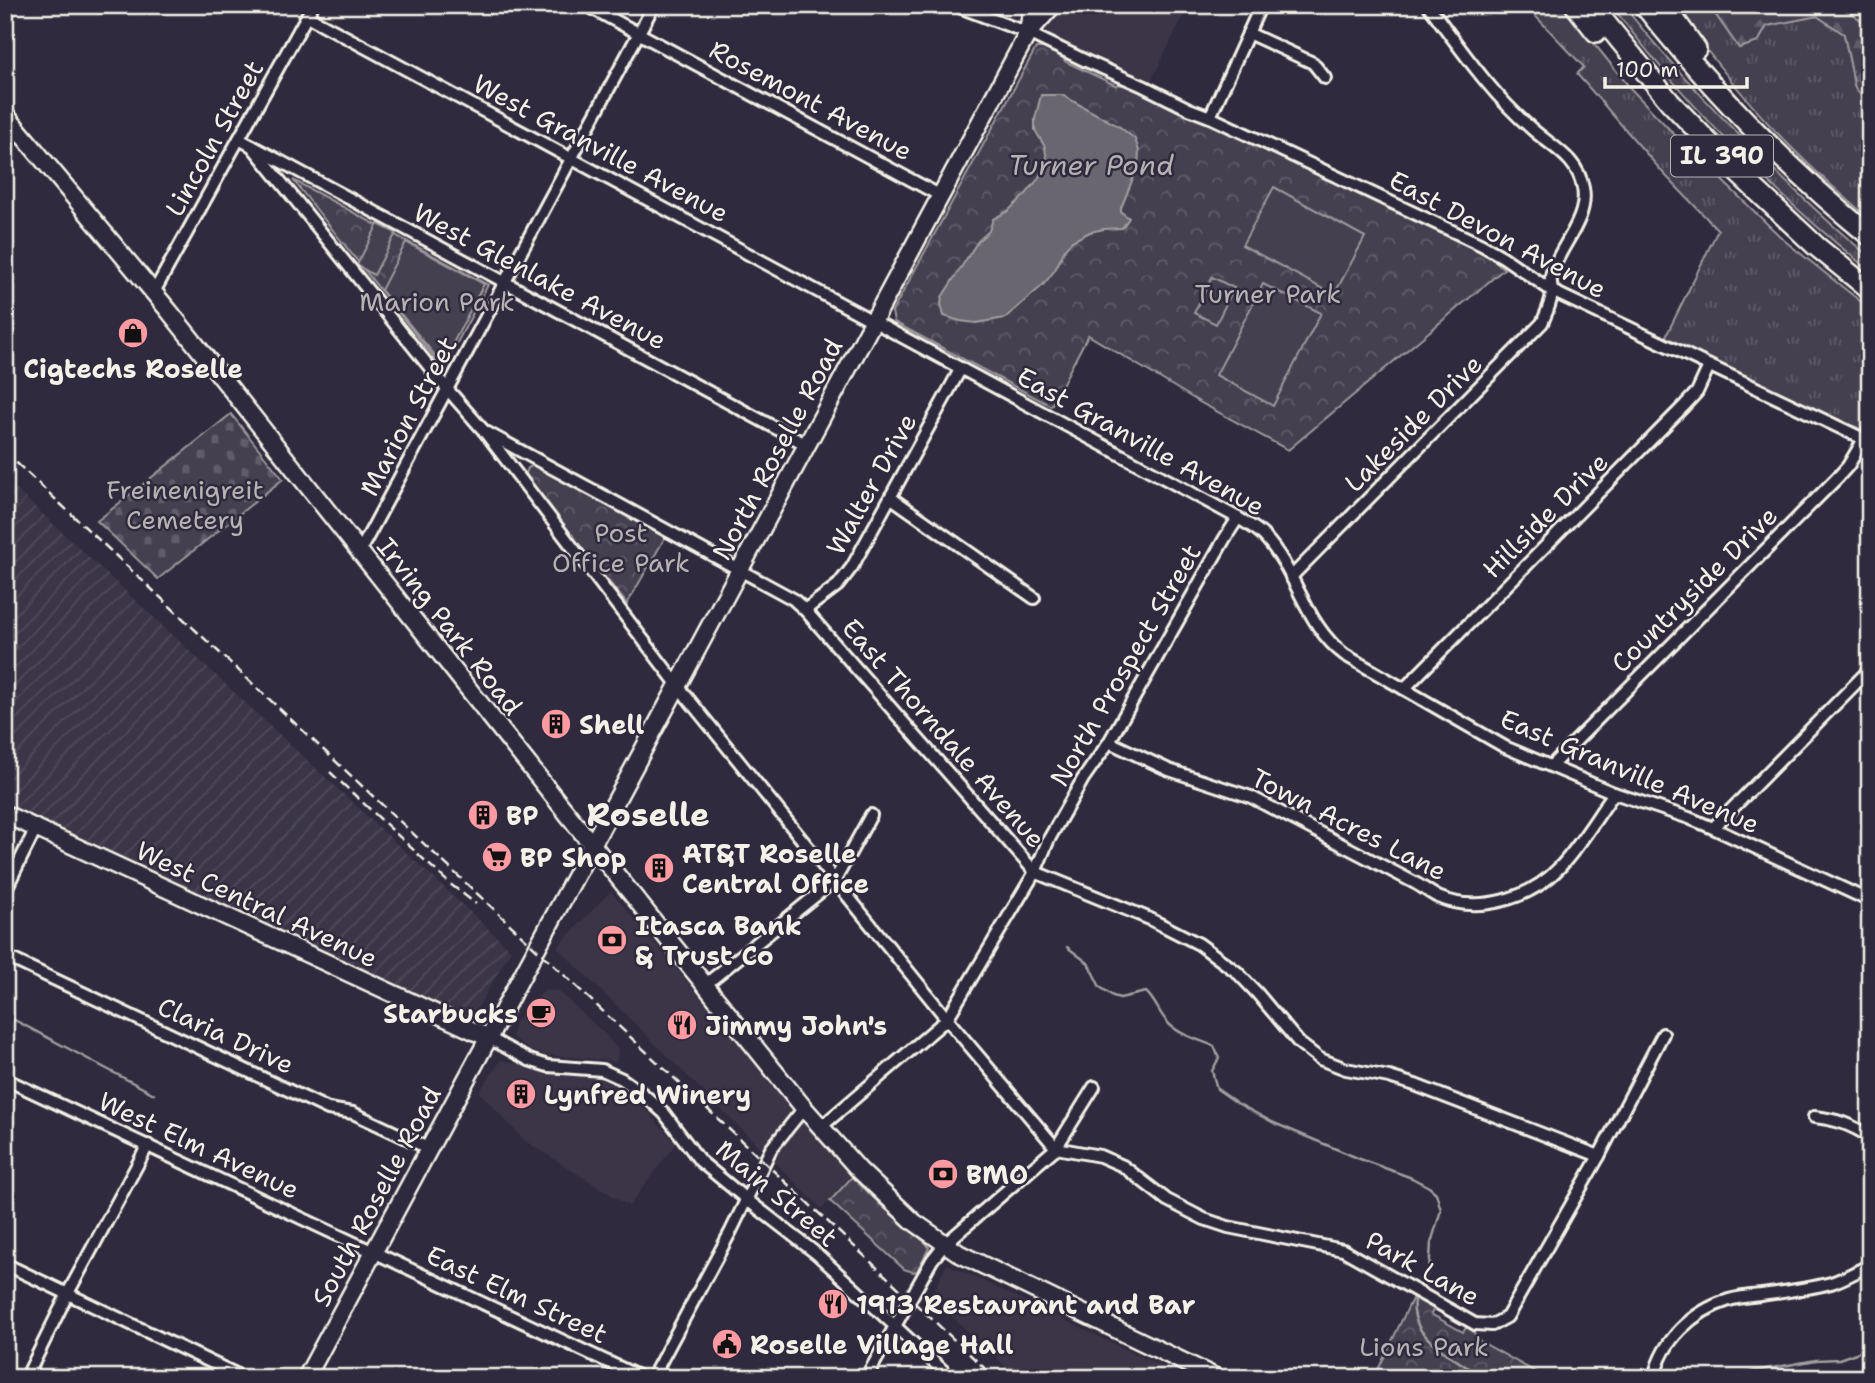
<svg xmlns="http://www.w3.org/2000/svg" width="1875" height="1383" font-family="'Shantell Sans',sans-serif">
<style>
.built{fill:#3b3647}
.industrial{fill:url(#industrial-furrows)}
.grass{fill:url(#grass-tufts);stroke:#9c989c;stroke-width:2}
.forest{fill:url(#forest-firs);stroke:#9c989c;stroke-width:2}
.cemetery{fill:url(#cemetery-stones);stroke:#9c989c;stroke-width:2}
.park{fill:url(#park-crowns);stroke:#9c989c;stroke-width:2}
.pitch{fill:#454050;stroke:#9c989c;stroke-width:2}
.water{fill:#6a6670;stroke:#a19ea0;stroke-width:2}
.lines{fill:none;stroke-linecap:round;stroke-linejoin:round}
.stream{stroke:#a19ea0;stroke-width:2.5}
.street-casing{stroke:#f4f1e8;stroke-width:16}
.secondary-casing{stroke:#f4f1e8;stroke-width:21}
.highway-casing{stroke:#f4f1e8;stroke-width:24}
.street{stroke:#2f2a3d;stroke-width:10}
.secondary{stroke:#2f2a3d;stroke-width:16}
.highway{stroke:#2f2a3d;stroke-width:19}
.rail{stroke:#f4f1e8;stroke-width:2.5;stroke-dasharray:10 5;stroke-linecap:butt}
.labels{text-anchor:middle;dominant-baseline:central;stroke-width:5;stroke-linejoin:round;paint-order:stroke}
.shield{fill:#2f2a3d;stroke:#b9b5b5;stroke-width:2}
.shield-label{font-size:24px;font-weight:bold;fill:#f4f1e8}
.street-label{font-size:26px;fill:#f4f1e8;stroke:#2f2a3d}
.park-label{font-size:26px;fill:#b7b3b3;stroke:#2f2a3d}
.poi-label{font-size:26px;font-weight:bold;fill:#f4f1e8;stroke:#2f2a3d;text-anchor:start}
.water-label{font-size:28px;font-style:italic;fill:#b6b2b2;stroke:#2f2a3d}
.district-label{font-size:33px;font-weight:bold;fill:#f4f1e8;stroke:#2f2a3d}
</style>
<defs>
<pattern id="industrial-furrows" width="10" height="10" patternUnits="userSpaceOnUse" patternTransform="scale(1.75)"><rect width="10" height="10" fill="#3b3647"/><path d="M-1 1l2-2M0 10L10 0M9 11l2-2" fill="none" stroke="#4e4a59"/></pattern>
<pattern id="grass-tufts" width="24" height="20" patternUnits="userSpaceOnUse" patternTransform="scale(1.75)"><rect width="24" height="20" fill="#454050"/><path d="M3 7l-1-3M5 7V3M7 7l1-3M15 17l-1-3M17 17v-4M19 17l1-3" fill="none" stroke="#605c69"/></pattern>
<pattern id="forest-firs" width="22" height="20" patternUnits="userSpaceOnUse" patternTransform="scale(1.75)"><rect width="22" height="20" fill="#454050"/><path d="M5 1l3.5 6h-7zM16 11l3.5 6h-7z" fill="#605c69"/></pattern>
<pattern id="cemetery-stones" width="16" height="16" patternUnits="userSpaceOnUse" patternTransform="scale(1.75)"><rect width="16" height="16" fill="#454050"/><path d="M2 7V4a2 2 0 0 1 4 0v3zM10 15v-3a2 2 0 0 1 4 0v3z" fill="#605c69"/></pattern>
<pattern id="park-crowns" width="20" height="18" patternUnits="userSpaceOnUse" patternTransform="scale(1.75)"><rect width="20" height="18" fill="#454050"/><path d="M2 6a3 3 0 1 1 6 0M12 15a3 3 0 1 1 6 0" fill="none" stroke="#605c69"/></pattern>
</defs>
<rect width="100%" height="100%" fill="#2f2a3d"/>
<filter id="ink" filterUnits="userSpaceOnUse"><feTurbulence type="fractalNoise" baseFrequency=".0143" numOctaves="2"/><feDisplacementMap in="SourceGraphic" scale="14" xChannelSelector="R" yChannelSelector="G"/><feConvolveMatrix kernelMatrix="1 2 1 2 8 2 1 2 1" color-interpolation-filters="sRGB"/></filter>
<g filter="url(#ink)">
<!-- built -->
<g class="built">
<polygon points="1050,5 1189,5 1148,87 1034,31"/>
<polygon points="611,891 850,1176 822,1209 557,947"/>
<polygon points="545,990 558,991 606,1035 618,1050 616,1063 606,1060 546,1055 530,1050 512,1037 515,1022"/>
<polygon points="501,1060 563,1076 590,1076 615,1085 650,1114 676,1144 629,1206 525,1141 479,1092"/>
<polygon points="947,1264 1186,1378 1018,1378 931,1297"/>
</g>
<!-- industrial -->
<polygon class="industrial" points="5,479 511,950 473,1016 448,1013 5,804"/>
<!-- grass -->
<g class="grass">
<polygon points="1525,5 1563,5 1631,89 1674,134 1785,241 1870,309 1870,434 1664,340 1718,230 1665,175 1577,74 1584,67"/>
<path d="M1611,5H1623C1664,57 1709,105 1756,152C1793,189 1830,225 1870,257V271C1773,193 1686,104 1611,5Z"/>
<path d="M1673,5H1709L1739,48L1758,42L1767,26L1817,16L1844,34L1855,88L1870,106V219C1844,197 1818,174 1794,150C1749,106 1710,56 1673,5Z"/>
</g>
<!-- forest -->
<polygon class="forest" points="1709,5 1840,5 1870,27 1870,106 1855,88 1844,34 1817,16 1767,26 1758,42 1739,48"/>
<!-- cemetery -->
<polygon class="cemetery" points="231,414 283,479 158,579 97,521"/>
<!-- park -->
<g class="park">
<polygon points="1036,48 1048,48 1059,54 1066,62 1115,85 1126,84 1455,238 1491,257 1504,269 1288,450 1201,403 1088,335 1051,406 894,322 892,312"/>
<polygon points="293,180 488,285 443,369"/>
<polygon points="532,466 538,466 666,536 627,604 528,482 526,473 528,468"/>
<polygon points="852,1177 883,1207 927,1244 929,1248 917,1271 913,1272 904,1269 830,1201"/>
<polygon points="1417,1292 1437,1303 1431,1314 1463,1332 1468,1325 1480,1341 1546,1378 1374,1378 1413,1297"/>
</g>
<!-- pitch -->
<g class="pitch">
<polygon points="1274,187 1365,237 1334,295 1242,245"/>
<polygon points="378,224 396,233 374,275 357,265"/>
<polygon points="406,242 484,284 442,364 381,290"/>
<polygon points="1212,277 1234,288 1216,324 1194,313"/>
<polygon points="1263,284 1321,313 1273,406 1216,375"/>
</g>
<!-- water -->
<polygon class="water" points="1041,95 1062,95 1120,127 1135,139 1139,151 1138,166 1121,208 1121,212 1129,218 1122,228 1104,229 1090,232 1072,241 1066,247 1055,270 1043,285 1005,318 976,323 960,321 944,316 941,304 942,297 978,241 989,231 993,219 1008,211 1026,194 1038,179 1047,161 1045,147 1035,130 1035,119"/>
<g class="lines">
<!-- stream -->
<g class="stream">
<path d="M1067,947L1088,963L1100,987L1113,996L1120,998L1146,992C1156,1001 1159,1014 1169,1024C1180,1035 1199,1040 1214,1046L1219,1058L1212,1071L1217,1089L1237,1103L1274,1123L1360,1159L1412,1178L1429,1187L1436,1193L1441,1210L1431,1243L1429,1271L1421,1284"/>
<polyline points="5,1015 154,1094"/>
<path d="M1415,1297C1411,1308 1416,1326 1424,1334C1436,1349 1463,1364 1479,1375L1490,1378"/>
<polyline points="1717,1378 1816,1360 1839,1359 1870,1348"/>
</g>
<!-- street casing -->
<g class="street-casing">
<g id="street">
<polyline points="586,5 941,196"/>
<polyline points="954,5 1028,33 1086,61 1143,86 1189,109 1210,117 1482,245 1503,257 1552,291 1870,442"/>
<path d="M307,16L1238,518C1248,524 1258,529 1265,537C1298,573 1305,626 1345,655L1505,747L1614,793L1689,818L1713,828L1870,901"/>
<polyline points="1248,33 1313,63 1325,78"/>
<polyline points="1210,117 1261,5"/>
<polyline points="239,139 807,445"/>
<polyline points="252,146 448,390 484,431 686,696 947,1019 1056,1148"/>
<polyline points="154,292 313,5"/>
<polyline points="484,431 793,599 805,610 1035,872 1150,919 1199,944 1237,972 1257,993 1299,1043 1320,1059 1346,1069 1389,1077 1415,1085 1599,1156"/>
<polyline points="890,497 1034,598"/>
<polyline points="360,551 654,5"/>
<path d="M1291,577L1542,323C1546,314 1551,304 1552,293C1552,285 1549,280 1552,272C1561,244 1589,219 1583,188C1578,158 1552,147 1532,129C1491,94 1460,48 1428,5"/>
<polyline points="805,610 838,585 852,567 961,368"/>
<polyline points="1404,689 1684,406 1697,392 1709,366"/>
<path d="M1109,742L1169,770L1251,797L1415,883C1423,887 1430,893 1438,897C1478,914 1530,899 1559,868C1580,846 1596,818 1614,793"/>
<polyline points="1551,766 1839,476 1848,466 1864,439"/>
<polyline points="1713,828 1870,669"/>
<polyline points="5,891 36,828"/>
<polyline points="5,956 328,1109 353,1113 430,1149"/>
<polyline points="706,984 835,880 871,815"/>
<polyline points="489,1038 529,1060 548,1066 602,1070 622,1079 643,1094 664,1113 700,1161 746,1199 817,1254 951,1378"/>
<polyline points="5,1079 642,1378"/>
<path d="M1814,1117C1836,1119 1852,1125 1870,1137"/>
<polyline points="821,1127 947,1019 1035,872 1049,839 1083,779 1109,742 1225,538 1238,518"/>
<polyline points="1056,1148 1100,1156 1123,1166 1167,1200 1204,1219 1228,1227 1343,1250 1475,1324 1492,1325 1507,1317 1599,1156 1663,1034"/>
<polyline points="5,1264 244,1378"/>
<polyline points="26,1378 68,1293 148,1145"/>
<polyline points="652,1378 731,1231 771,1149 804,1108"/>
<polyline points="866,1378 932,1260 945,1244 1056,1148 1094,1087"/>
<path d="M1654,1378C1662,1340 1693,1311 1729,1300C1739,1297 1751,1296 1761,1295C1784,1292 1808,1289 1831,1283C1844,1279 1857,1271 1870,1265"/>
</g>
</g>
<!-- secondary casing -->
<g class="secondary-casing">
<g id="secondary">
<polyline points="1028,33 1032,5"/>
<polyline points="5,114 169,311 581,831 804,1108 860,1171 914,1222 960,1254 1217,1378"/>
<polyline points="5,814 489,1038"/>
<polyline points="306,1378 1028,33 1053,5"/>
</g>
</g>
<!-- highway casing -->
<g class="highway-casing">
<g id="highway">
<polyline points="1575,5 1596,32"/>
<polyline points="1591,5 1670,102 1739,174 1816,246 1870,290"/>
<path d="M1644,5C1711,89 1787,168 1870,236"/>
<polyline points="1664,5 1696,49"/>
</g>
</g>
<!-- street -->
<use href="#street" class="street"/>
<!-- secondary -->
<use href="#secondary" class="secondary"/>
<!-- highway -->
<use href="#highway" class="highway"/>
<!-- rail -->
<g class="rail">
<polyline points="5,452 995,1378"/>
<polyline points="330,772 449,883 476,904"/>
</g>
</g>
</g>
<!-- icons -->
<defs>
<g id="shop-disc" transform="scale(1.575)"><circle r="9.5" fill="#ff9aa2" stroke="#2f2a3d"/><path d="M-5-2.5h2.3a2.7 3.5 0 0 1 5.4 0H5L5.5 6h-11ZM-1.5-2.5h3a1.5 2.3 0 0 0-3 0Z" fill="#111"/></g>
<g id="building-disc" transform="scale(1.575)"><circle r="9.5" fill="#ff9aa2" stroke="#2f2a3d"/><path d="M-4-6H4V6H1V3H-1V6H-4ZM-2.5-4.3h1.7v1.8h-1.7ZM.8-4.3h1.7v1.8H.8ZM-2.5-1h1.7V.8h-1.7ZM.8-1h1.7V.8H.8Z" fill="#111"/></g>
<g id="supermarket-disc" transform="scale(1.575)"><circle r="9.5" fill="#ff9aa2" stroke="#2f2a3d"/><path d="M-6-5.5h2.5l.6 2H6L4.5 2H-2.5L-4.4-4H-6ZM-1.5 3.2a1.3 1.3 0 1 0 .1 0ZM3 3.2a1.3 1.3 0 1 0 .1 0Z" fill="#111"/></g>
<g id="bank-disc" transform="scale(1.575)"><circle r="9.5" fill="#ff9aa2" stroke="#2f2a3d"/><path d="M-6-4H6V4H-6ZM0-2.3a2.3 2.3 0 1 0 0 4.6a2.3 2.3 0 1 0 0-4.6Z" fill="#111"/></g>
<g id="cafe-disc" transform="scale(1.575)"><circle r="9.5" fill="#ff9aa2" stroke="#2f2a3d"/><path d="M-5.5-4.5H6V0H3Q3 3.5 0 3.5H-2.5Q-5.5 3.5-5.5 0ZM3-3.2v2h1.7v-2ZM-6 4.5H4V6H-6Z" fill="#111"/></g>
<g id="restaurant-disc" transform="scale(1.575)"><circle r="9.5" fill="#ff9aa2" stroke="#2f2a3d"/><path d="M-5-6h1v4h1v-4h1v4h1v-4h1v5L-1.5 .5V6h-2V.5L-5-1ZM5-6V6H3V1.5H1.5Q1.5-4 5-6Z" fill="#111"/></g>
<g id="civic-disc" transform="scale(1.575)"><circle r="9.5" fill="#ff9aa2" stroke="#2f2a3d"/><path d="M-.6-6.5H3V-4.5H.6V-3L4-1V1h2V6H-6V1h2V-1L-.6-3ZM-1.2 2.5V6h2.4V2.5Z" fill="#111"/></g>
</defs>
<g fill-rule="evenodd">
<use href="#shop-disc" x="133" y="333"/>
<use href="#building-disc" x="556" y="724"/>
<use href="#building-disc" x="483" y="815"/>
<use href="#supermarket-disc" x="497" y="857"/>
<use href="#building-disc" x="659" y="868"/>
<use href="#bank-disc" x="612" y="940"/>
<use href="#cafe-disc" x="541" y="1013"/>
<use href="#restaurant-disc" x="682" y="1025"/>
<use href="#building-disc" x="521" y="1094"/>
<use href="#bank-disc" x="943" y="1174"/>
<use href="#restaurant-disc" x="833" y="1304"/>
<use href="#civic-disc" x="727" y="1344"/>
</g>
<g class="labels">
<!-- shield labels -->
<rect class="shield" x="1671" y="135.5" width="102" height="41" rx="5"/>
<g class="shield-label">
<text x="1722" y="156">IL 390</text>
</g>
<!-- street labels -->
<g class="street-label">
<text transform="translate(811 100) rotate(28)">Rosemont Avenue</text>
<text transform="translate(214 138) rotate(-61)">Lincoln Street</text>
<text transform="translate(601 148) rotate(28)">West Granville Avenue</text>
<text transform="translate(1498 234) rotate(28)">East Devon Avenue</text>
<text transform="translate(540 276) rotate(28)">West Glenlake Avenue</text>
<text transform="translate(408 416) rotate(-62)">Marion Street</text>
<text transform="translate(1413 423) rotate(-45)">Lakeside Drive</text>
<text transform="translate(1141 441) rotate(29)">East Granville Avenue</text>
<text transform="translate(777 449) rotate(-62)">North Roselle Road</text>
<text transform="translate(871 484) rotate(-61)">Walter Drive</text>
<text transform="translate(1545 515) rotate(-45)">Hillside Drive</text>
<text transform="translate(1694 589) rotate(-45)">Countryside Drive</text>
<text transform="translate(450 626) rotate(52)">Irving Park Road</text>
<text transform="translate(1125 665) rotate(-60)">North Prospect Street</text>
<text transform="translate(944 733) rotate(49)">East Thorndale Avenue</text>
<text transform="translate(1630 771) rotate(23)">East Granville Avenue</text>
<text transform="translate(1349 824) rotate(27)">Town Acres Lane</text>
<text transform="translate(257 904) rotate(25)">West Central Avenue</text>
<text transform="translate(226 1035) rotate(25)">Claria Drive</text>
<text transform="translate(199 1145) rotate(25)">West Elm Avenue</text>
<text transform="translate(777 1193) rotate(40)">Main Street</text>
<text transform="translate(376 1196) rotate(-62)">South Roselle Road</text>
<text transform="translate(1423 1268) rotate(29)">Park Lane</text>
<text transform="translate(517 1294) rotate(25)">East Elm Street</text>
</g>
<!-- park labels -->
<g class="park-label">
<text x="1268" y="293">Turner Park</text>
<text x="437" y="301">Marion Park</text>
<text x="185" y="489">Freinenigreit<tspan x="185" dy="30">Cemetery</tspan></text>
<text x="621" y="532">Post<tspan x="621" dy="30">Office Park</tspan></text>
<text x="1424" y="1346">Lions Park</text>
</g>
<!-- poi labels -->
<g class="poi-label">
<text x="133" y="368" text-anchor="middle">Cigtechs Roselle</text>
<text x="579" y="724">Shell</text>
<text x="506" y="815">BP</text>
<text x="682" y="853">AT&amp;T Roselle<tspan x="682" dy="30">Central Office</tspan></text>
<text x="520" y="857">BP Shop</text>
<text x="635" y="925">Itasca Bank<tspan x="635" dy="30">&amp; Trust Co</tspan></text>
<text x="518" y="1013" text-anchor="end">Starbucks</text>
<text x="705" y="1025">Jimmy John's</text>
<text x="544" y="1094">Lynfred Winery</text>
<text x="966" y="1174">BMO</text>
<text x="856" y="1304">1913 Restaurant and Bar</text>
<text x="750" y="1344">Roselle Village Hall</text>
</g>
<!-- water labels -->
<g class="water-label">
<text x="1091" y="165">Turner Pond</text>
</g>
<!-- district labels -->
<g class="district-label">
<text x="648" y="814">Roselle</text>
</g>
</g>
<!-- margin -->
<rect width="1875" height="1383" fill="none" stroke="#2f2a3d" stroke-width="28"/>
<rect x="14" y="14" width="1847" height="1355" fill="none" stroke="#f4f1e8" stroke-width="2.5" filter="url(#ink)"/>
<!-- scale -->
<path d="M1605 77v10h142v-10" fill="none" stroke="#f4f1e8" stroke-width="3.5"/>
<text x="1616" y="77" font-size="21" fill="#f4f1e8" stroke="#2f2a3d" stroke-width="5" paint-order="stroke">100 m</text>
</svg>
